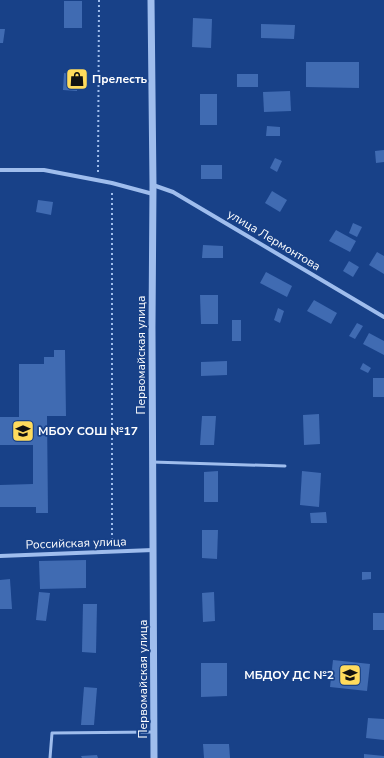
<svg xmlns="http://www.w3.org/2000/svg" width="384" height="758" font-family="'Nunito Sans',sans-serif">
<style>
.building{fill:#406bb2}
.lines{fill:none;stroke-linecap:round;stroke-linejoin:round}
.path{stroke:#9fbded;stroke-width:2;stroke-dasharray:2 3;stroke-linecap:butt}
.service{stroke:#9fbded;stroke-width:3}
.minor{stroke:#9fbded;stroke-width:4}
.tertiary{stroke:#9fbded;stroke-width:7}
.labels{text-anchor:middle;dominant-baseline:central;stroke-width:3.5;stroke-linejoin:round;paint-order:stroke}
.poi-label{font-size:12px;font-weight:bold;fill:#fff;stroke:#184188;text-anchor:start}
.street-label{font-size:12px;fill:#fff;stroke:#184188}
</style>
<rect width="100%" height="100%" fill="#184188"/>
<!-- building -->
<g class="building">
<rect x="64" y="1" width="18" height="27"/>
<polygon points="193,18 212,19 211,48 192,47"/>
<polygon points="261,24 295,25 294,39 261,38"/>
<polygon points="0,29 5,29 3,43 0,43"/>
<polygon points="306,62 359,62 359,88 306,87"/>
<polygon points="64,73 78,75 77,91 63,90"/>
<rect x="237" y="74" width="21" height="13"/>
<polygon points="290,91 291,111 264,112 263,92"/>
<rect x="200" y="94" width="17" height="31"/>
<polygon points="267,126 280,127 280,136 266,136"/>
<polygon points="384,150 384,162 376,163 375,151"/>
<polygon points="275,158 282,161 277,172 270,168"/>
<rect x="201" y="165" width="21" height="14"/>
<polygon points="272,191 287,200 280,212 265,203"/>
<polygon points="38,200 53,202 51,215 36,212"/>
<polygon points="353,223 362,227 357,237 349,233"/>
<polygon points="336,230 356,241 350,252 329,241"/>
<polygon points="203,245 223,246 223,258 202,258"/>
<polygon points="377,252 384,256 384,274 369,265"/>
<polygon points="349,261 359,267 353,277 343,271"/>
<polygon points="266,272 292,286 287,297 260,283"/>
<polygon points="200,295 218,295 218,324 201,324"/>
<polygon points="314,300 337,313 331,324 307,311"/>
<polygon points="278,308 284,311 280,323 274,320"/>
<rect x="232" y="320" width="9" height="21"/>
<polygon points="357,323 363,326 355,339 349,336"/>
<polygon points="369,333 384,341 384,355 363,344"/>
<polygon points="54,350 65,350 66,416 47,416 48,513 36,513 36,507 0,507 0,485 33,484 33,445 0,445 0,417 19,417 19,364 44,364 44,357 54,357"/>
<polygon points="227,361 227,375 201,376 201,362"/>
<polygon points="363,363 371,368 368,373 360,369"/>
<rect x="373" y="378" width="11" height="19"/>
<polygon points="319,414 320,444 304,445 303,415"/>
<polygon points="202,416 216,416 214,445 200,445"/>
<polygon points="218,471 218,502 204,502 204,472"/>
<polygon points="302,471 321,473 319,507 300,505"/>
<polygon points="326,512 327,523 311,523 310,513"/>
<polygon points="202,530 218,530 217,559 202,558"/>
<polygon points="86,560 86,588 40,589 39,561"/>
<polygon points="362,572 371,572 371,579 362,580"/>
<polygon points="10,579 12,609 0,609 0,580"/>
<polygon points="39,592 50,593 46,621 36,620"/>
<polygon points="214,592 215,621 203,622 202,593"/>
<polygon points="83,604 97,604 96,653 82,652"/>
<rect x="373" y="613" width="11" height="17"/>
<polygon points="333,660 370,664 367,691 330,687"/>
<polygon points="201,663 227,663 227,696 201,697"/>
<polygon points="84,687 97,688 94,725 81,725"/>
<polygon points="368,718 384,719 384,740 366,738"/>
<polygon points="203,744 229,744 230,758 204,758"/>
<polygon points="364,754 384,756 384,758 364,758"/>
<polygon points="97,755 98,758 82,758 81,756"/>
</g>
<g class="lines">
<!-- path -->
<g class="path">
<polyline points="98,172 99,0"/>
<polyline points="112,545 112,190"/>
</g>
<!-- service -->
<g class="service">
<polyline points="152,462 285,466"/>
<polyline points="50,758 52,733 154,732"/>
</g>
<!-- minor -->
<g class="minor">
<polyline points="0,170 44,170 112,183 153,194"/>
<polyline points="153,185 173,192 384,317"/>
<polyline points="0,556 153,550"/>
</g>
<!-- tertiary -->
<polyline class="tertiary" points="151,0 153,185 152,328 154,758"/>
</g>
<!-- icons -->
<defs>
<g id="shop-square" transform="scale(1.15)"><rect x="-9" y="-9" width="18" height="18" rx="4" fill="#ffdb5c" stroke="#184188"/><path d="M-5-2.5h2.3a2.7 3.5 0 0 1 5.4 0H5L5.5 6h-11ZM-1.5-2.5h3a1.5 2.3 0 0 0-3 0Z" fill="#111"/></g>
<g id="school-square" transform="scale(1.15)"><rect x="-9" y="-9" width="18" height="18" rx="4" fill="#ffdb5c" stroke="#184188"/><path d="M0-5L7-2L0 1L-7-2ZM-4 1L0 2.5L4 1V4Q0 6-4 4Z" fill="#111"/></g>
</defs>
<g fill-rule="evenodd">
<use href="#shop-square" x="77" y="79"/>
<use href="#school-square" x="23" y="431"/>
<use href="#school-square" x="350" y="675"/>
</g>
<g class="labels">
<!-- poi labels -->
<g class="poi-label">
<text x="92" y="79">Прелесть</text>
<text x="38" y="431">МБОУ СОШ №17</text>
<text x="334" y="675" text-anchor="end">МБДОУ ДС №2</text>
</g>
<!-- street labels -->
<g class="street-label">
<text transform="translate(274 240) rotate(31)">улица Лермонтова</text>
<text transform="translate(141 355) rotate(-90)">Первомайская улица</text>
<text transform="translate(76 543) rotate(-2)">Российская улица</text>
<text transform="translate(143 679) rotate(-90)">Первомайская улица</text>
</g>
</g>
</svg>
